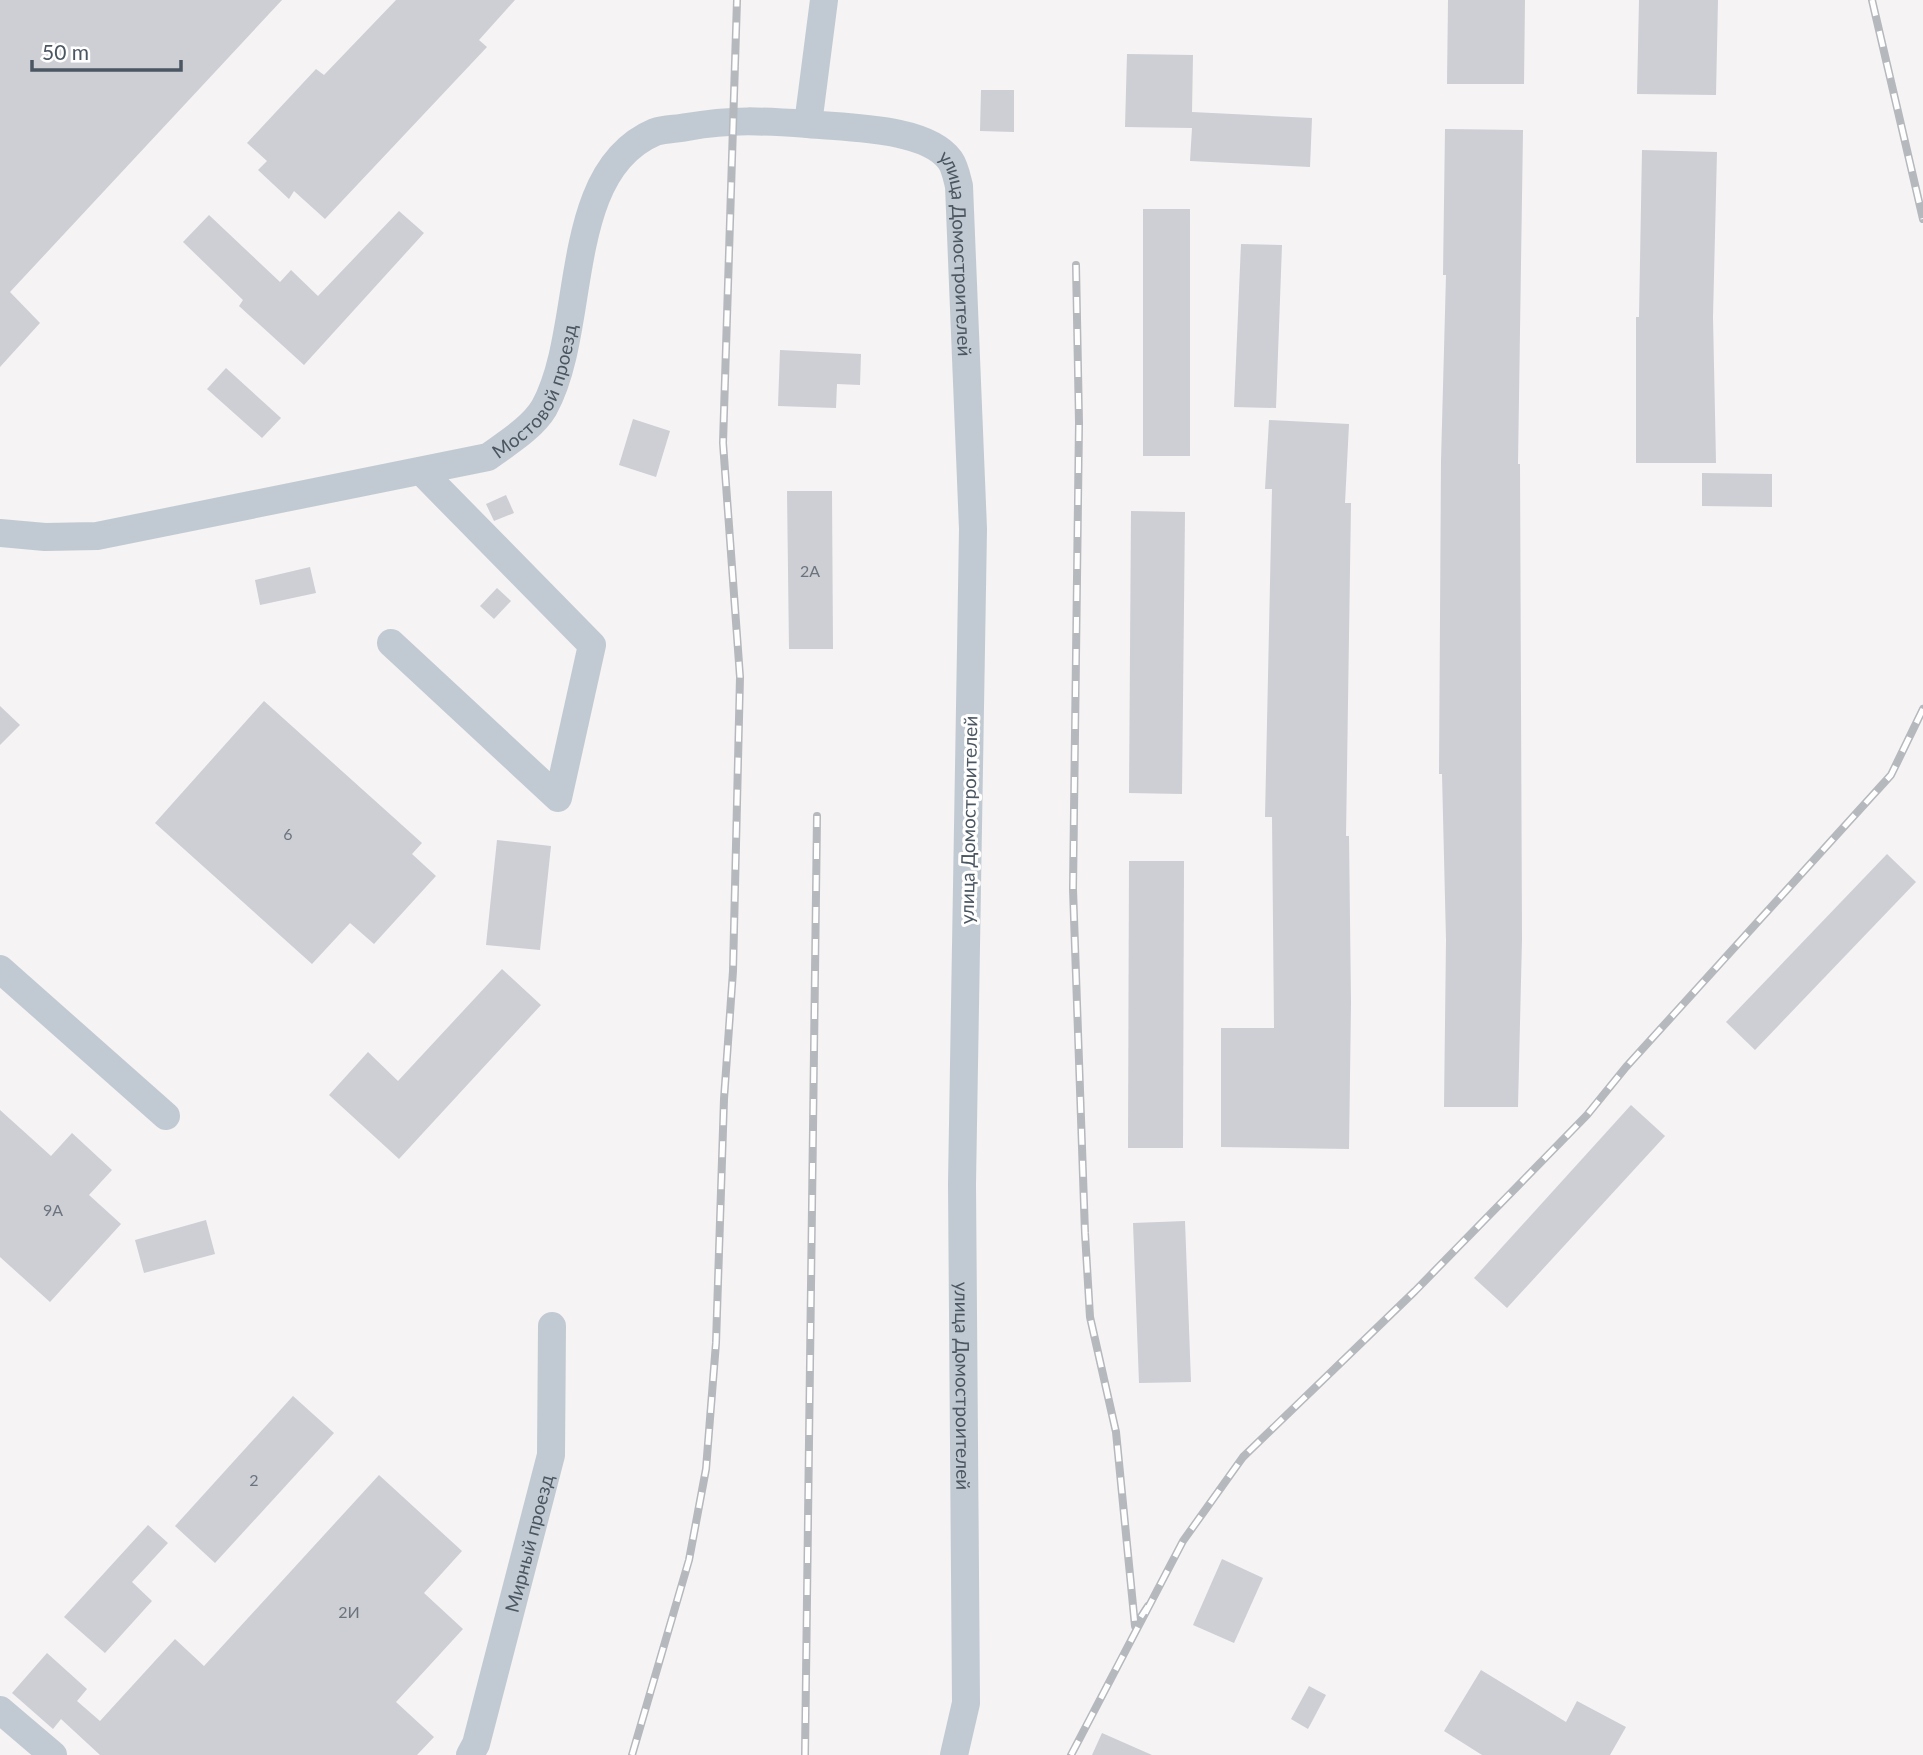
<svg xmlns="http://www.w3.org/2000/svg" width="1923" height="1755" font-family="Lato,sans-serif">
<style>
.building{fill:#cdcfd5}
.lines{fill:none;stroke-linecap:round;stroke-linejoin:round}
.minor{stroke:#c1cad2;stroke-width:28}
.rail-casing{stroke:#b5b8bd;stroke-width:8}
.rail{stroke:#fff;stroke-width:5;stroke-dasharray:16;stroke-linecap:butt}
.labels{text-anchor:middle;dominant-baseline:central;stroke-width:6;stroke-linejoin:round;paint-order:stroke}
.number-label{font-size:16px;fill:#6b747e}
.street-label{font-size:19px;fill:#4a5661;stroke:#fff}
</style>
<rect width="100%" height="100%" fill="#f5f3f3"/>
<!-- building -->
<g class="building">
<polygon points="0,0 282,0 10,292 40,323 0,367"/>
<polygon points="396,0 515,0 479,40 487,47 325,219 294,191 289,199 258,170 267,161 247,143 316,69 324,75"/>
<polygon points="1448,0 1525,0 1524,84 1447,84"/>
<polygon points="1639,0 1718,0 1716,95 1637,94"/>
<polygon points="1127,54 1193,55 1192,112 1312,118 1310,167 1190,161 1192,128 1125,127"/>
<polygon points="981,90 1014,90 1014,132 980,131"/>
<polygon points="1445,129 1523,130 1518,464 1520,464 1522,939 1518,1107 1444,1107 1446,940 1442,774 1439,774 1441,461 1446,275 1443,275"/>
<polygon points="1642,150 1717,152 1713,317 1716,463 1636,463 1636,317 1639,317"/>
<rect x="1143" y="209" width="47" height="247"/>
<polygon points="399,211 424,233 304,365 239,306 243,300 183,242 209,215 280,282 291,270 318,296"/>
<polygon points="1241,244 1282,245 1276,408 1234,407"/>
<polygon points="780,350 861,354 860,385 837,384 836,408 778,406"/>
<polygon points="226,368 281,418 262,438 207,389"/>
<polygon points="633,419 670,431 656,477 619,465"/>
<polygon points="1269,420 1349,424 1345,503 1351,503 1346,836 1349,836 1351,1003 1349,1149 1221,1147 1221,1028 1274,1028 1272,817 1265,817 1272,489 1265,489"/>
<polygon points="1702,473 1772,474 1772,507 1702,506"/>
<polygon points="787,491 832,491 833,649 789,649"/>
<polygon points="506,495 514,513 494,521 486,504"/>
<polygon points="1131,511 1185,512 1182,794 1129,793"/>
<polygon points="310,567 316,593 260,605 255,580"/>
<polygon points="497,588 511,601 494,619 480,606"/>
<polygon points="264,701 422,843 412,854 436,876 374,944 350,923 312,964 155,823"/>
<polygon points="0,706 20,725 0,745"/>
<polygon points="497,840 551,846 540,950 486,945"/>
<polygon points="1887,854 1916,882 1755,1050 1726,1022"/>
<polygon points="1129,861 1184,861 1183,1148 1128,1148"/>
<polygon points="502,969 541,1005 399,1159 329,1095 368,1052 398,1081"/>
<polygon points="1631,1105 1665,1136 1507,1308 1474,1278"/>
<polygon points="0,1110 51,1156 72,1133 112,1170 89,1195 121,1224 50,1302 0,1257"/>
<polygon points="206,1220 215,1254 144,1273 135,1240"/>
<polygon points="1185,1221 1191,1382 1139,1383 1133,1223"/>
<polygon points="293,1396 334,1433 215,1563 175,1526"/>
<polygon points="379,1475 462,1551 424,1593 463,1629 396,1702 434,1737 417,1755 100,1755 61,1719 53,1729 12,1693 47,1653 87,1689 77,1701 100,1721 175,1639 204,1666"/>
<polygon points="148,1525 168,1543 132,1582 152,1601 105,1653 64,1617"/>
<polygon points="1222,1559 1263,1578 1234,1643 1193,1625"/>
<polygon points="1481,1670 1566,1722 1577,1701 1626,1727 1610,1755 1482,1755 1444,1731"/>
<polygon points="1309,1686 1326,1695 1308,1729 1291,1719"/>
<polygon points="1102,1733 1152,1755 1092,1755"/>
</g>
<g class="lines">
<!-- minor -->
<g class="minor">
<path id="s1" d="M824,0L808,124C846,128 926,127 950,160C955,167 957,178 959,186L973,529L962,1184L966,1703L954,1755"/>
<path id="s2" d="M0,533L45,537L97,536L488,457C507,443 532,428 544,408C588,329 560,172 655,132C664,129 677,129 687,127C732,119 763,121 808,124"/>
<polyline points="391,643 558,798 592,645 421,471"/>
<polyline points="0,969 166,1116"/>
<polyline points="0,1710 53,1755"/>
<path id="s3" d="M470,1755L476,1744L551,1455L552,1326"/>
</g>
<!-- rail casing -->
<g class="rail-casing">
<g id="rail">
<polyline points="1872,0 1923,219"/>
<polyline points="1076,265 1079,423 1073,889 1085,1233 1090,1317 1116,1432 1135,1626 1148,1606"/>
<polyline points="632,1755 689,1560 706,1469 716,1343 724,1099 733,971 740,677 723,443 737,0"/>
<polyline points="805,1755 817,816"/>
<polyline points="1071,1755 1183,1541 1243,1457 1415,1291 1587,1115 1626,1067 1891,775 1923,709"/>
</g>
</g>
<!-- rail -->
<use href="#rail" class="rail"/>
</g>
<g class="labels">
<!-- number labels -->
<g class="number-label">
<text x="810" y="570">2А</text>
<text x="288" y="833">6</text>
<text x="53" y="1209">9А</text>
<text x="254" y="1479">2</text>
<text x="349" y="1611">2И</text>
</g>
<!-- street labels -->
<g class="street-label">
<text stroke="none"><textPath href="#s1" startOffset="369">улица Домостроителей</textPath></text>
<text stroke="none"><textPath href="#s2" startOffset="581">Мостовой проезд</textPath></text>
<text transform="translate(968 820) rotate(-89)">улица Домостроителей</text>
<text stroke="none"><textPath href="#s1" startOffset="1503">улица Домостроителей</textPath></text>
<text stroke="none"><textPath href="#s3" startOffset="220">Мирный проезд</textPath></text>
</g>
</g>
<!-- scale -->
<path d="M32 60v10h149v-10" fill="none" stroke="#4a5661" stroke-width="3.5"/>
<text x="42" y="60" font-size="21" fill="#4a5661" stroke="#ffffff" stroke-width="5" paint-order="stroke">50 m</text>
</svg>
